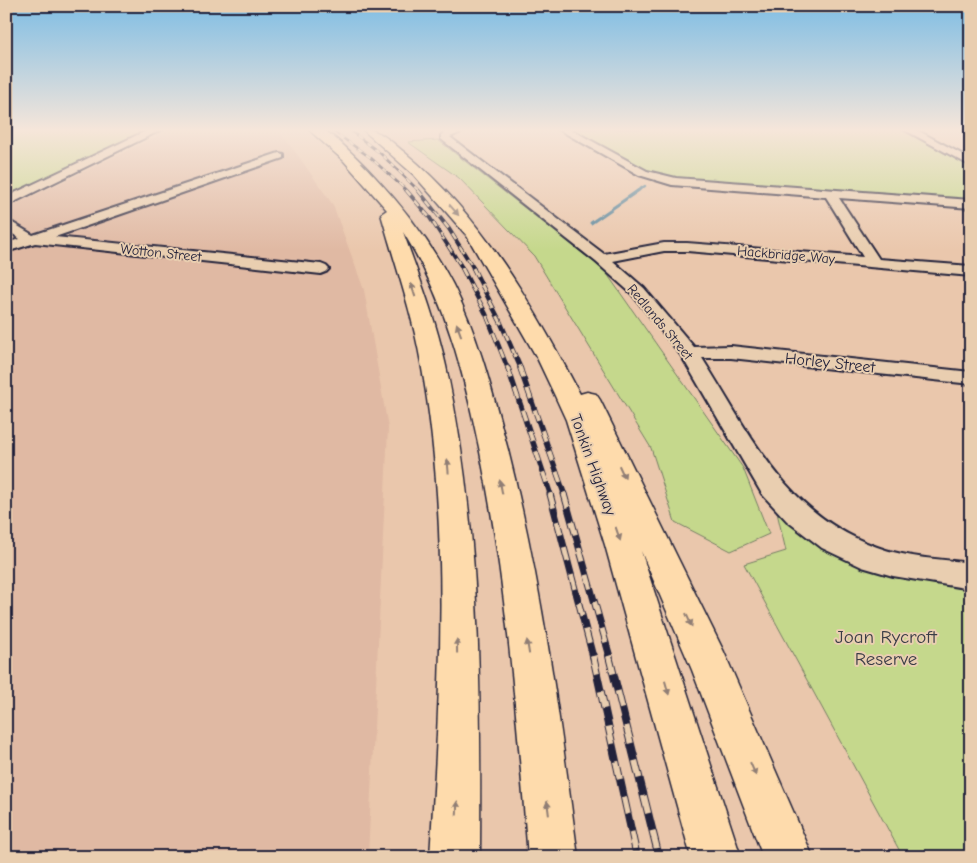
<svg xmlns="http://www.w3.org/2000/svg" width="977" height="863" font-family="'Comic Neue',sans-serif">
<style>
.built{fill:#e0b9a3}
.green{fill:#c5d88c;stroke:#747d64}
.lines{fill:none;stroke-linecap:round;stroke-linejoin:round}
.stream-far1{stroke:#5a879d;stroke-width:2.5}
.stream{stroke:#5a879d;stroke-width:3}
.minor-casing{stroke:#22223b;stroke-width:4}
.highway-casing{stroke:#22223b;stroke-width:3}
.minor{fill:#e9ceb0;fill-rule:evenodd}
.highway{fill:#fedbac;fill-rule:evenodd}
.rail-far5-casing{stroke:#22223b;stroke-width:2.5}
.rail-far4-casing{stroke:#22223b;stroke-width:4}
.rail-far3-casing{stroke:#22223b;stroke-width:4.5}
.rail-far2-casing{stroke:#22223b;stroke-width:5.5}
.rail-far1-casing{stroke:#22223b;stroke-width:7}
.rail-casing{stroke:#22223b;stroke-width:8}
.rail-far5{stroke:#e9ceb0;stroke-width:2;stroke-dasharray:5.5;stroke-linecap:butt}
.rail-far4{stroke:#e9ceb0;stroke-width:2.5;stroke-dasharray:7;stroke-linecap:butt}
.rail-far3{stroke:#e9ceb0;stroke-width:3;stroke-dasharray:9;stroke-linecap:butt}
.rail-far2{stroke:#e9ceb0;stroke-width:4;stroke-dasharray:11;stroke-linecap:butt}
.rail-far1{stroke:#e9ceb0;stroke-width:5;stroke-dasharray:14;stroke-linecap:butt}
.rail{stroke:#e9ceb0;stroke-width:6;stroke-dasharray:18;stroke-linecap:butt}
.oneway{fill:#907e74}
.labels{text-anchor:middle;dominant-baseline:central;stroke-width:4;stroke-linejoin:round;paint-order:stroke}
.far-street-label{font-size:14px;fill:#22223b;stroke:#e9ceb0}
.street-label{font-size:16px;fill:#22223b;stroke:#e9ceb0}
.near-park-label{font-size:19px;fill:#3a3d47;stroke:#e9ceb0}
</style>
<rect width="100%" height="100%" fill="#eac7ac"/>
<filter id="ink" filterUnits="userSpaceOnUse"><feTurbulence type="fractalNoise" baseFrequency=".02" numOctaves="2"/><feDisplacementMap in="SourceGraphic" scale="10" xChannelSelector="R" yChannelSelector="G"/><feConvolveMatrix kernelMatrix="1 2 1 2 8 2 1 2 1" color-interpolation-filters="sRGB"/></filter>
<g filter="url(#ink)">
<!-- built -->
<polygon class="built" points="172,129 276,129 289,143 333,205 364,290 388,428 368,857 6,857 6,209"/>
<!-- green -->
<g class="green">
<polygon points="6,129 150,129 6,196"/>
<polygon points="562,129 907,129 971,163 971,204 658,179"/>
<polygon points="438,140 605,271 743,468 769,534 731,551 675,522 651,448 534,256 459,178 408,142"/>
<polygon points="771,487 813,528 971,576 971,857 903,857 744,564 786,551"/>
</g>
<g class="lines">
<!-- stream-far1 -->
<polyline class="stream-far1" points="637,191 645,186"/>
<!-- stream -->
<polyline class="stream" points="591,223 639,190"/>
<!-- minor casing -->
<g class="minor-casing">
<g id="minor">
<polygon points="150,129 163,129 6,206 6,197"/>
<path d="M449,129H469L450,137L604,254L664,243H687L863,257L826,197L672,185L639,175L558,129H570L647,171L676,178L971,200V208L839,198L879,259L971,266V276L687,251H664L613,261L644,288L694,347L731,346L971,372V384L731,358H702C751,435 785,514 877,547C906,558 940,559 971,563V589L893,576L862,567L822,548L787,521L762,494L681,355L632,294L596,262L441,139V135Z"/>
<polygon points="903,129 915,129 971,159 971,166"/>
<polygon points="279,153 283,154 283,158 55,237 321,264 326,266 329,269 326,272 321,274 35,243 6,252 6,243 20,239 6,229 6,219 33,235"/>
</g>
</g>
<!-- highway casing -->
<g class="highway-casing">
<g id="highway">
<path d="M308,129C312,129 317,129 321,129C332,132 366,167 375,177C405,209 433,246 453,285C479,337 493,394 508,450C542,584 560,720 578,857H528C517,721 507,585 480,452C464,374 446,300 403,232C419,276 436,320 446,366C481,527 481,693 480,857H430C440,694 451,525 421,363C412,312 395,264 381,214L387,210L344,161Z"/>
<path d="M362,129C380,129 390,141 404,152C482,216 533,305 580,394L587,392L596,394L600,400L724,652L813,857H763L692,670L641,551L741,857H691L605,545L566,420L555,396L537,358L467,236L414,175Z"/>
</g>
</g>
<!-- minor -->
<use href="#minor" class="minor"/>
<!-- highway -->
<use href="#highway" class="highway"/>
<!-- rail-far5 casing -->
<g class="rail-far5-casing">
<g id="rail-far5">
<polyline points="330,129 371,158 407,191"/>
<polyline points="348,129 380,153 419,191"/>
</g>
</g>
<!-- rail-far4 casing -->
<g class="rail-far4-casing">
<g id="rail-far4">
<polyline points="406,190 430,218 463,269"/>
<polyline points="418,190 449,229 474,269"/>
</g>
</g>
<!-- rail-far3 casing -->
<g class="rail-far3-casing">
<g id="rail-far3">
<polyline points="462,268 486,314 508,369"/>
<polyline points="473,268 500,321 521,369"/>
</g>
</g>
<!-- rail-far2 casing -->
<g class="rail-far2-casing">
<g id="rail-far2">
<polyline points="508,368 551,496"/>
<polyline points="520,368 565,496"/>
</g>
</g>
<!-- rail-far1 casing -->
<g class="rail-far1-casing">
<g id="rail-far1">
<polyline points="550,494 593,657"/>
<polyline points="564,494 610,657"/>
</g>
</g>
<!-- rail casing -->
<g class="rail-casing">
<g id="rail">
<polyline points="593,656 637,857"/>
<polyline points="609,656 659,857"/>
</g>
</g>
<!-- rail-far5 -->
<use href="#rail-far5" class="rail-far5"/>
<!-- rail-far4 -->
<use href="#rail-far4" class="rail-far4"/>
<!-- rail-far3 -->
<use href="#rail-far3" class="rail-far3"/>
<!-- rail-far2 -->
<use href="#rail-far2" class="rail-far2"/>
<!-- rail-far1 -->
<use href="#rail-far1" class="rail-far1"/>
<!-- rail -->
<use href="#rail" class="rail"/>
</g>
<!-- one-way arrows -->
<defs><path id="oneway-solid" d="M-6-.8H1V-3.2L6.5 0L1 3.2V.8H-6Z" transform="scale(1.25)"/></defs>
<g class="oneway">
<use href="#oneway-solid" transform="translate(454 210) rotate(49)"/>
<use href="#oneway-solid" transform="translate(413 290) rotate(-108)"/>
<use href="#oneway-solid" transform="translate(459 330) rotate(-110)"/>
<use href="#oneway-solid" transform="translate(448 466) rotate(-95)"/>
<use href="#oneway-solid" transform="translate(622 472) rotate(65)"/>
<use href="#oneway-solid" transform="translate(501 487) rotate(-101)"/>
<use href="#oneway-solid" transform="translate(618 534) rotate(71)"/>
<use href="#oneway-solid" transform="translate(689 620) rotate(66)"/>
<use href="#oneway-solid" transform="translate(457 646) rotate(-91)"/>
<use href="#oneway-solid" transform="translate(528 647) rotate(-99)"/>
<use href="#oneway-solid" transform="translate(667 688) rotate(74)"/>
<use href="#oneway-solid" transform="translate(753 769) rotate(67)"/>
<use href="#oneway-solid" transform="translate(457 808) rotate(-88)"/>
<use href="#oneway-solid" transform="translate(548 808) rotate(-97)"/>
</g>
</g>
<!-- sky -->
<linearGradient id="sky" x2="0" y2="1"><stop stop-color="#7ebde4"/><stop offset="0.52" stop-color="#f6e6da"/><stop offset="1" stop-color="#f6e6da" stop-opacity="0"/></linearGradient>
<rect width="977" height="250" fill="url(#sky)"/>
<g class="labels">
<!-- far-street labels -->
<g class="far-street-label">
<text transform="translate(161 253) rotate(6)">Wotton Street</text>
<text transform="translate(786 255) rotate(5)">Hackbridge Way</text>
<text transform="translate(660 322) rotate(50)">Redlands Street</text>
</g>
<!-- street labels -->
<g class="street-label">
<text transform="translate(830 363) rotate(6)">Horley Street</text>
<text transform="translate(593 465) rotate(70)">Tonkin Highway</text>
</g>
<!-- near-park labels -->
<g class="near-park-label">
<text x="886" y="637">Joan Rycroft<tspan x="886" dy="22">Reserve</tspan></text>
</g>
</g>
<!-- margin -->
<rect width="977" height="863" fill="none" stroke="#e9ceb0" stroke-width="25"/>
<rect x="12" y="12" width="952" height="838" fill="none" stroke="#22223b" stroke-width="2" filter="url(#ink)"/>
</svg>
